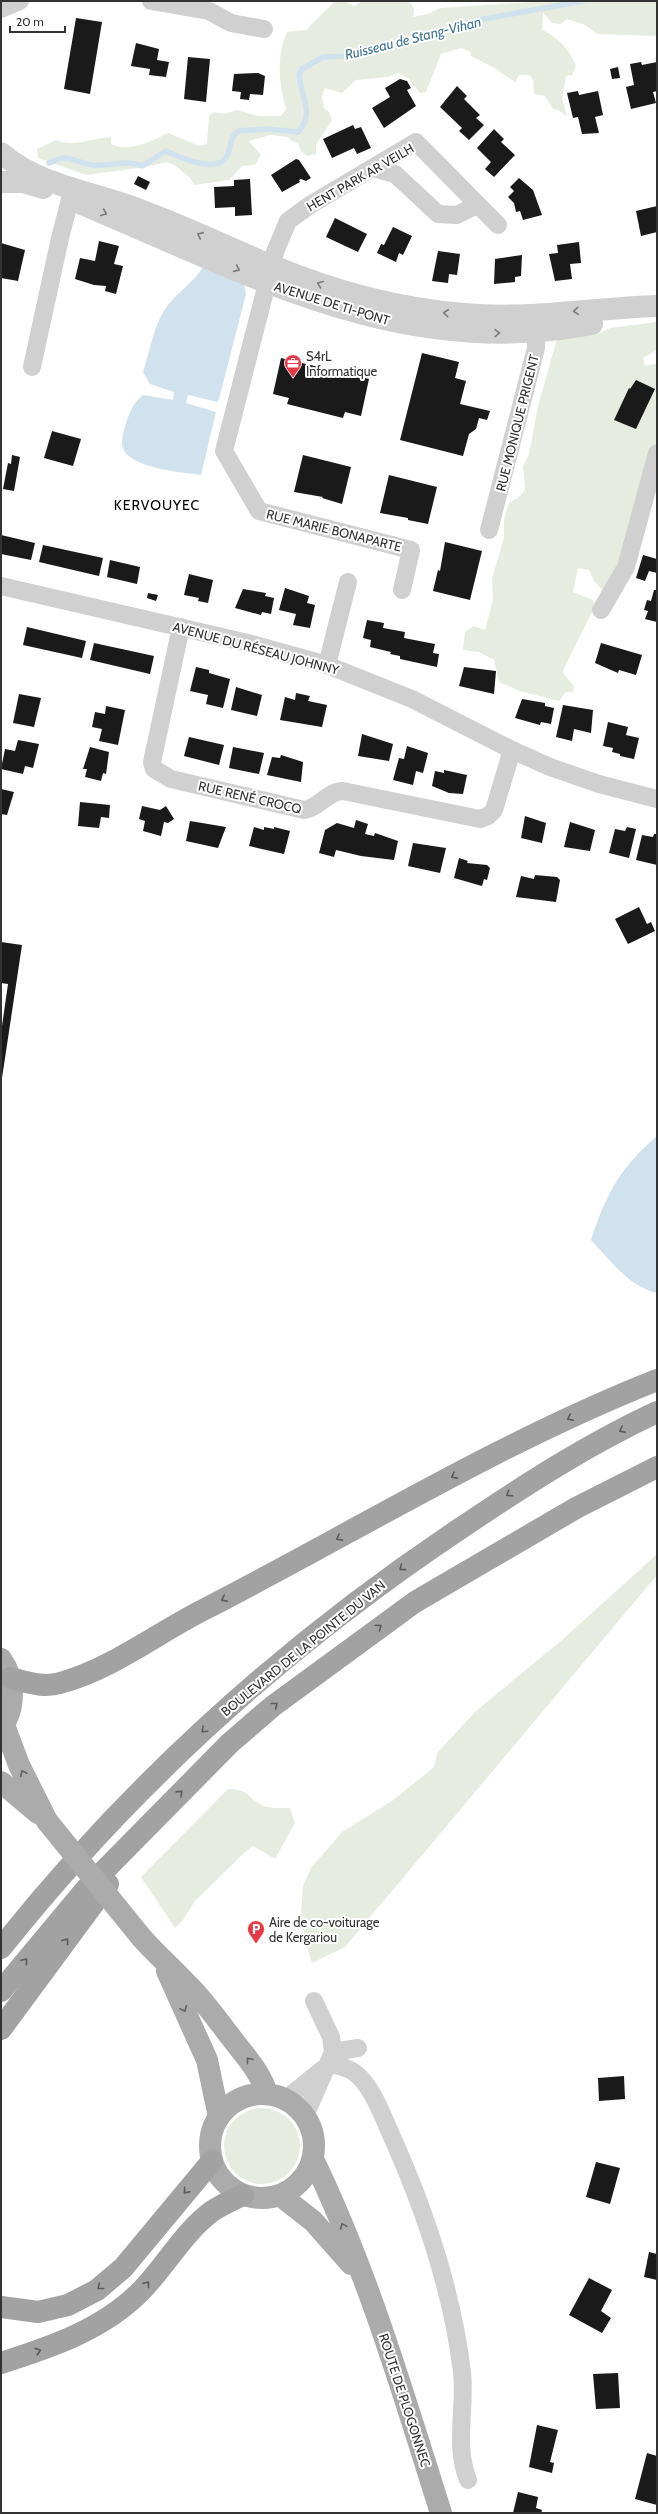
<svg xmlns="http://www.w3.org/2000/svg" width="658" height="2514" font-family="Cabin,sans-serif">
<style>
.green{fill:#e6ecdf}
.water{fill:#cfe2ee}
.lines{fill:none;stroke-linecap:round;stroke-linejoin:round}
.stream{stroke:#cfe2ee;stroke-width:5.5}
.building{fill:#1a1a1a}
.minor{stroke:#d0d0d0;stroke-width:18}
.tertiary{stroke:#d0d0d0;stroke-width:22}
.primary{stroke:#ababab;stroke-width:22}
.trunk{stroke:#a2a2a2;stroke-width:22}
.primary-bridge{stroke:#ababab;stroke-width:22}
.oneway{stroke:#7a7a7a}
.oneway2{stroke:#5a5a5a}
.oneway3{stroke:#636363}
.labels{text-anchor:middle;dominant-baseline:central;stroke-width:4;stroke-linejoin:round;paint-order:stroke}
.street-label{font-size:13px;fill:#333;stroke:#fff}
.poi-label{font-size:13px;fill:#333;stroke:#fff;text-anchor:start}
.water-label{font-size:14px;font-style:italic;fill:#3f7597;stroke:#fff}
.neighbourhood-label{font-size:14px;letter-spacing:1px;fill:#000;stroke:#fff}
</style>
<rect width="100%" height="100%" fill="#fff"/>
<!-- green -->
<g class="green">
<path d="M335,1H345L354,6L362,1H409L414,8L413,17L428,14L440,8L548,1H657V36L597,34L585,25L567,19L561,24L552,23L543,13L542,30C557,36 570,50 576,66L572,75L566,76L562,99L567,116L558,110L553,109L545,96L534,94L533,80L530,75H519L515,82L496,69L471,56L470,52L461,48L441,54L426,92L420,93L408,78L398,73L387,77L356,80L342,93L325,88L322,96L324,108L329,112L332,120L316,145V154L307,156L301,151L298,143L292,141L288,137L270,135L249,141L261,155L255,165L242,166L229,180L194,185L190,178L176,166L167,162L146,167L86,175L38,158L37,149L56,140C75,148 91,138 111,137V144C130,153 152,141 168,133L199,146L207,144L209,116L214,112L224,114L237,110L258,116H281L286,109C279,84 276,57 287,32L306,30Z"/>
<polygon points="657,322 657,350 643,358 645,366 657,363 657,439 621,558 603,590 594,581 589,570 578,568 573,592 593,600 595,606 565,666 563,673 574,686 573,692 566,692 559,701 520,691 499,682 494,660 479,652 463,650 465,632 474,626 485,630 493,600 492,579 504,538 504,519 509,503 518,498 525,490 523,466 529,454 538,406 557,339 589,330 596,335 610,328"/>
<polygon points="657,1554 657,1575 345,1947 312,1963 304,1937 301,1914 303,1886 311,1868 342,1832 392,1801 434,1767 437,1753 476,1711 562,1640"/>
<path d="M228,1789C251,1789 247,1799 264,1806C272,1809 281,1808 290,1808L295,1823L275,1859L253,1846L245,1852L195,1901L183,1920L175,1928L141,1877Z"/>
<circle cx="262" cy="2146" r="38"/>
</g>
<!-- water -->
<g class="water">
<path d="M204,266L244,284L246,294L219,399L217,402L188,395L186,403L216,412L201,475C181,472 134,469 124,450C120,444 123,433 125,427C129,414 132,404 143,395L173,400L174,392L150,384L143,372C150,351 154,323 168,305C179,291 192,284 204,266Z"/>
<path d="M657,1136V1293C628,1286 611,1261 591,1240C606,1194 620,1168 657,1136Z"/>
</g>
<g class="lines">
<!-- stream -->
<path class="stream" d="M49,163C54,161 59,158 64,158C74,158 82,164 92,165C110,167 124,159 142,166L166,151C179,157 217,175 227,156C232,146 229,138 238,131L267,129L298,132C316,113 300,96 299,74L302,69L323,57L351,56L438,33L473,21L583,1"/>
</g>
<!-- building -->
<g class="building">
<polygon points="76,18 102,22 90,94 64,89"/>
<polygon points="136,43 159,49 157,60 169,62 166,77 149,75 150,69 131,66"/>
<polygon points="188,57 210,59 206,102 184,99"/>
<polygon points="641,62 642,65 657,62 657,91 653,92 656,103 631,109 626,87 634,85 630,64"/>
<polygon points="618,67 620,78 612,79 610,69"/>
<polygon points="258,73 265,76 263,95 250,94 249,100 240,99 241,92 232,91 234,74"/>
<polygon points="400,79 407,81 411,88 407,90 416,106 384,128 372,108 390,97 385,88"/>
<polygon points="457,86 467,96 464,99 480,115 476,118 484,125 469,140 459,131 462,128 440,107"/>
<polygon points="578,91 579,95 598,91 603,115 595,117 599,133 582,134 578,117 573,118 567,93"/>
<polygon points="353,125 355,129 361,127 371,148 357,154 354,148 332,158 323,139"/>
<polygon points="494,129 504,139 501,142 515,155 494,177 485,169 491,162 477,148"/>
<polygon points="296,159 299,160 311,178 306,181 301,179 299,180 300,182 282,192 271,175"/>
<polygon points="138,176 150,182 146,190 134,184"/>
<polygon points="519,178 533,190 542,215 523,220 520,211 516,212 514,203 508,197 514,191 510,187"/>
<polygon points="250,179 252,215 235,216 235,207 215,208 214,187 234,186 234,180"/>
<polygon points="657,206 657,232 641,236 636,211"/>
<polygon points="335,218 367,234 358,252 326,237"/>
<polygon points="393,227 412,236 403,255 399,253 396,262 377,253 381,244 384,245"/>
<polygon points="99,241 119,246 114,264 123,266 116,294 105,291 106,286 94,285 75,279 80,258 95,261"/>
<polygon points="579,242 581,263 570,264 572,279 555,281 549,254 558,253 557,245"/>
<polygon points="1,243 25,250 18,281 1,278"/>
<polygon points="438,251 460,254 457,275 449,274 448,283 432,281"/>
<polygon points="522,255 521,276 515,277 515,282 494,284 495,259"/>
<polygon points="422,353 459,362 455,378 466,381 460,404 490,411 487,420 479,418 476,429 469,434 463,456 400,440"/>
<polygon points="281,358 369,379 361,416 345,412 343,418 287,404 289,398 273,394"/>
<polygon points="636,380 655,389 636,429 614,420 629,388 630,389"/>
<polygon points="52,431 81,439 73,466 44,458"/>
<polygon points="12,455 20,457 14,491 3,489 8,463 11,464"/>
<polygon points="303,455 351,467 342,504 322,498 323,497 294,492"/>
<polygon points="389,475 437,487 428,524 408,520 408,518 380,513"/>
<polygon points="1,535 35,543 31,560 1,554"/>
<polygon points="445,542 482,551 470,600 433,591 438,570 440,571"/>
<polygon points="43,545 103,558 99,576 39,562"/>
<polygon points="643,555 657,559 657,573 649,571 645,581 636,578"/>
<polygon points="110,560 140,567 137,584 107,577"/>
<polygon points="189,574 213,580 208,603 198,601 199,598 184,595"/>
<polygon points="285,588 309,596 307,603 315,605 310,628 293,625 296,614 279,610"/>
<polygon points="243,589 266,593 265,596 274,598 271,614 262,612 261,615 235,608"/>
<polygon points="654,590 657,590 657,622 645,619 648,611 644,610 647,600 651,601"/>
<polygon points="148,593 158,595 156,601 147,598"/>
<polygon points="367,620 384,623 383,628 405,632 404,638 435,644 433,653 439,654 437,667 400,659 400,656 390,654 391,652 370,647 371,640 363,638"/>
<polygon points="27,627 86,641 82,658 23,645"/>
<polygon points="94,643 154,656 150,674 90,660"/>
<polygon points="601,643 642,655 636,675 619,670 618,673 595,663"/>
<polygon points="196,667 209,670 209,673 230,679 223,708 206,704 208,695 190,691"/>
<polygon points="464,667 496,671 494,694 459,686"/>
<polygon points="236,687 262,695 257,716 231,710"/>
<polygon points="296,693 310,696 308,701 327,705 322,727 280,720 285,697 295,700"/>
<polygon points="19,694 41,698 34,727 13,723"/>
<polygon points="522,699 545,703 545,706 554,708 551,724 541,722 540,725 515,718"/>
<polygon points="563,705 593,710 591,733 574,729 572,741 556,737"/>
<polygon points="106,706 125,710 118,745 99,741 102,729 92,727 95,712 105,714"/>
<polygon points="608,722 628,727 626,735 639,738 634,759 620,756 620,754 612,752 613,748 603,746"/>
<polygon points="362,734 393,744 389,761 358,756"/>
<polygon points="189,737 224,745 219,765 184,756"/>
<polygon points="18,740 39,744 33,768 25,766 23,774 1,769 5,749 15,751"/>
<polygon points="407,746 428,753 423,773 416,771 413,785 393,780 399,758 404,759"/>
<polygon points="90,747 109,752 106,774 103,773 101,781 85,777 87,769 83,769"/>
<polygon points="233,747 264,753 259,774 229,768"/>
<polygon points="281,755 303,762 301,782 267,775 272,757 280,758"/>
<polygon points="444,770 467,775 463,794 449,793 432,786 435,771 444,773"/>
<polygon points="1,789 14,792 7,815 1,814"/>
<polygon points="80,802 110,805 109,818 101,817 99,828 78,826"/>
<polygon points="142,806 160,810 166,806 174,819 168,823 164,822 161,836 143,831 145,821 139,819"/>
<polygon points="525,816 546,823 542,843 521,838"/>
<polygon points="356,820 368,824 365,834 374,836 375,833 398,841 394,860 361,856 336,850 334,857 319,853 325,830 337,823 354,828"/>
<polygon points="190,821 226,827 218,848 186,841"/>
<polygon points="570,822 595,830 590,851 564,847"/>
<polygon points="254,827 264,830 264,827 274,829 274,827 290,831 284,854 249,846"/>
<polygon points="627,827 636,829 629,858 609,853 615,829 625,831"/>
<polygon points="654,834 657,834 657,865 636,860 642,835 653,837"/>
<polygon points="413,843 446,848 440,873 408,866"/>
<polygon points="459,858 468,861 467,863 487,865 490,868 487,880 484,879 482,886 454,878"/>
<polygon points="535,875 557,877 560,880 556,902 516,897 521,876 534,879"/>
<polygon points="639,907 647,924 651,922 655,931 628,944 615,919"/>
<polygon points="1,942 22,945 2,1078 1,1033 8,984 1,983"/>
<polygon points="624,2076 625,2099 599,2101 598,2078"/>
<polygon points="596,2162 620,2168 610,2204 586,2197"/>
<polygon points="649,2252 657,2254 657,2280 644,2277"/>
<polygon points="589,2278 612,2290 601,2311 611,2318 602,2333 569,2315"/>
<polygon points="618,2373 620,2408 596,2409 593,2374"/>
<polygon points="537,2425 558,2430 550,2462 554,2463 552,2473 529,2467"/>
<polygon points="647,2453 657,2456 657,2505 635,2499"/>
<polygon points="518,2492 538,2497 536,2508 542,2510 541,2513 513,2513"/>
</g>
<g class="lines">
<!-- minor -->
<g class="minor">
<polyline points="151,1 209,11 231,23 264,29"/>
<polyline points="1,9 20,1"/>
<polyline points="373,168 395,174 438,214 457,215 477,205"/>
<polyline points="32,367 60,238 73,188"/>
<polyline points="489,530 536,348 537,317"/>
<polyline points="1,586 248,643 327,665 412,699 512,750 550,767 599,784 657,799"/>
<polyline points="402,590 411,550 259,511 224,451 275,252 288,221 310,205 416,142 498,225"/>
<polyline points="601,610 626,567 657,453"/>
<path d="M181,627L152,762L154,769L171,779L304,810C319,808 328,791 343,791L480,819L488,816L494,810L512,750"/>
<polyline points="327,665 348,582"/>
<polyline points="333,2052 358,2048"/>
<path d="M330,2064C338,2066 348,2067 355,2073C371,2085 381,2112 389,2130C423,2205 452,2289 462,2372C466,2408 454,2445 468,2480"/>
<polyline points="286,2099 323,2069"/>
<polyline points="305,2116 333,2052 331,2037 314,2001"/>
</g>
<!-- tertiary -->
<g class="tertiary">
<path d="M1,153C39,186 94,192 140,210C184,226 227,247 270,265C332,291 398,309 464,314C528,320 593,308 657,306"/>
<polyline points="1,182 23,182 43,188"/>
<path d="M82,204C249,274 404,361 592,324"/>
</g>
<!-- primary -->
<g class="primary">
<path d="M1,1659C15,1678 16,1709 1,1728"/>
<polyline points="4,1725 19,1765 47,1821"/>
<polyline points="1,1782 38,1813"/>
<path d="M141,1937C155,1953 171,1967 186,1983C204,2000 218,2021 233,2040C246,2057 261,2073 267,2094"/>
<polyline points="167,1971 207,2060 219,2117"/>
<circle cx="262" cy="2146" r="52"/>
<path d="M313,2159C368,2273 403,2393 441,2513"/>
<polyline points="281,2196 313,2221 351,2264"/>
</g>
<!-- trunk -->
<g class="trunk">
<path d="M10,1678C27,1682 43,1688 60,1683C112,1669 157,1633 205,1609C355,1532 500,1442 657,1380"/>
<path d="M1,1948C130,1786 286,1645 458,1530C522,1487 586,1445 657,1412"/>
<polyline points="1,1991 86,1889 230,1743 273,1706 415,1602 576,1508 657,1467"/>
<polyline points="1,2029 108,1884"/>
<polyline points="1,2307 38,2312 68,2305 97,2290 123,2268 212,2161"/>
<path d="M1,2363C51,2347 102,2330 140,2292C165,2267 182,2234 211,2212C221,2205 232,2200 243,2195"/>
</g>
<!-- primary-bridge -->
<polyline class="primary-bridge" points="47,1821 141,1937"/>
</g>
<!-- one-way arrows -->
<defs><path id="oneway-chevron" d="M-2-3.5L2.5 0L-2 3.5" fill="none" stroke-width="1.6" stroke-linecap="round" stroke-linejoin="round"/></defs>
<g class="oneway">
<use href="#oneway-chevron" transform="translate(104 213) rotate(23)"/>
<use href="#oneway-chevron" transform="translate(200 235) rotate(-156)"/>
<use href="#oneway-chevron" transform="translate(237 269) rotate(24)"/>
<use href="#oneway-chevron" transform="translate(320 284) rotate(-159)"/>
<use href="#oneway-chevron" transform="translate(576 311) rotate(175)"/>
<use href="#oneway-chevron" transform="translate(446 313) rotate(-174)"/>
<use href="#oneway-chevron" transform="translate(497 333) rotate(-1)"/>
</g>
<g class="oneway2">
<use href="#oneway-chevron" transform="translate(570 1418) rotate(154)"/>
<use href="#oneway-chevron" transform="translate(622 1430) rotate(154)"/>
<use href="#oneway-chevron" transform="translate(454 1476) rotate(152)"/>
<use href="#oneway-chevron" transform="translate(509 1494) rotate(147)"/>
<use href="#oneway-chevron" transform="translate(339 1538) rotate(152)"/>
<use href="#oneway-chevron" transform="translate(402 1568) rotate(143)"/>
<use href="#oneway-chevron" transform="translate(224 1599) rotate(153)"/>
<use href="#oneway-chevron" transform="translate(379 1627) rotate(-35)"/>
<use href="#oneway-chevron" transform="translate(275 1705) rotate(-38)"/>
<use href="#oneway-chevron" transform="translate(204 1730) rotate(137)"/>
<use href="#oneway-chevron" transform="translate(180 1793) rotate(-44)"/>
<use href="#oneway-chevron" transform="translate(66 1941) rotate(-54)"/>
<use href="#oneway-chevron" transform="translate(25 1961) rotate(-50)"/>
<use href="#oneway-chevron" transform="translate(186 2191) rotate(131)"/>
<use href="#oneway-chevron" transform="translate(147 2284) rotate(-51)"/>
<use href="#oneway-chevron" transform="translate(100 2287) rotate(142)"/>
<use href="#oneway-chevron" transform="translate(38 2351) rotate(-17)"/>
</g>
<g class="oneway3">
<use href="#oneway-chevron" transform="translate(23 1773) rotate(-116)"/>
<use href="#oneway-chevron" transform="translate(184 2009) rotate(65)"/>
<use href="#oneway-chevron" transform="translate(249 2060) rotate(-128)"/>
<use href="#oneway-chevron" transform="translate(343 2226) rotate(-114)"/>
</g>
<!-- icons -->
<defs>
<g id="office-pin" transform="scale(0.9)"><path d="M0 17L-7.5 6A9.5 9.5 0 1 1 7.5 6Z" fill="#e63946" stroke="#fff"/><path d="M-6-3h4V-5.5h4V-3h4V5H-6ZM-1-4.5V-3h2v-1.5ZM-6 0V1H6V0Z" fill="#fff"/></g>
<g id="parking-pin" transform="scale(0.9)"><path d="M0 17L-7.5 6A9.5 9.5 0 1 1 7.5 6Z" fill="#e63946" stroke="#fff"/><path d="M-3.5-5.5H1a3.5 3.5 0 0 1 0 7H-1V5.5H-3.5ZM-1-3.4V-.6H.8a1.4 1.4 0 0 0 0-2.8Z" fill="#fff"/></g>
</defs>
<g fill-rule="evenodd">
<use href="#office-pin" x="293" y="363"/>
<use href="#parking-pin" x="256" y="1929"/>
</g>
<g class="labels">
<!-- street labels -->
<g class="street-label">
<text transform="translate(360 177) rotate(-30)">HENT PARK AR VEILH</text>
<text transform="translate(332 303) rotate(17)">AVENUE DE TI-PONT</text>
<text transform="translate(517 423) rotate(-76)">RUE MONIQUE PRIGENT</text>
<text transform="translate(334 530) rotate(14)">RUE MARIE BONAPARTE</text>
<text transform="translate(256 648) rotate(15)">AVENUE DU RÉSEAU JOHNNY</text>
<text transform="translate(250 797) rotate(13)">RUE RENÉ CROCQ</text>
<text transform="translate(303 1648) rotate(-39)">BOULEVARD DE LA POINTE DU VAN</text>
<text transform="translate(405 2400) rotate(72)">ROUTE DE PLOGONNEC</text>
</g>
<!-- poi labels -->
<g class="poi-label">
<text x="306" y="356">S4rL<tspan x="306" dy="15">Informatique</tspan></text>
<text x="269" y="1922">Aire de co-voiturage<tspan x="269" dy="15">de Kergariou</tspan></text>
</g>
<!-- water labels -->
<g class="water-label">
<text transform="translate(413 38) rotate(-14)">Ruisseau de Stang-Vihan</text>
</g>
<!-- neighbourhood labels -->
<g class="neighbourhood-label">
<text x="157" y="505">KERVOUYEC</text>
</g>
</g>
<!-- border -->
<rect width="658" height="2514" fill="none" stroke="#333333" stroke-width="4"/>
<!-- scale -->
<path d="M10 26v6h55v-6" fill="none" stroke="#333333" stroke-width="2"/>
<text x="16" y="26" font-size="12" fill="#333333" stroke="#ffffff" stroke-width="3" paint-order="stroke">20 m</text>
</svg>
